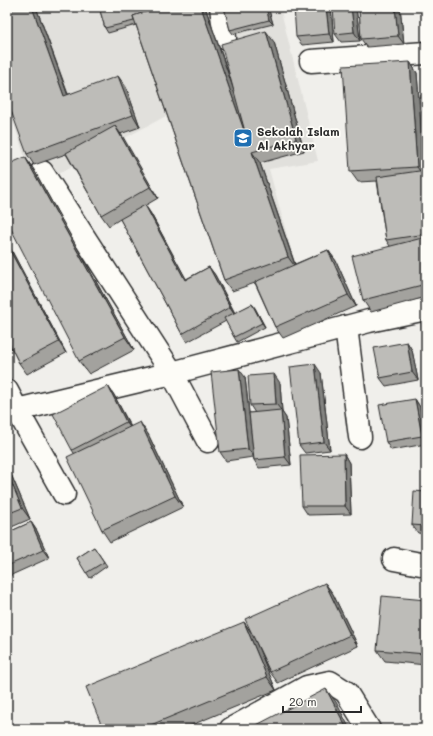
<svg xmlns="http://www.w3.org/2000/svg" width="433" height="736" font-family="Mali,sans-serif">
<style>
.built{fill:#e1e0dc}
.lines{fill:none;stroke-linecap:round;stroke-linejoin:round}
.minor-casing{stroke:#2b2b2b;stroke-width:25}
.minor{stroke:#fdfcf7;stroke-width:22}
.wall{fill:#a3a29e;stroke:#2b2b2b}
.shaded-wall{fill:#848481;stroke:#2b2b2b}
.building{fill:#bdbcb8;stroke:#2b2b2b}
.labels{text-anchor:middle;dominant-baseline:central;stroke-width:3.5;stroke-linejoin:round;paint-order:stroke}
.poi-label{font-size:12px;font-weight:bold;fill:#2b2b2b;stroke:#fdfcf7;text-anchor:start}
</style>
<rect width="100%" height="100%" fill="#f0efeb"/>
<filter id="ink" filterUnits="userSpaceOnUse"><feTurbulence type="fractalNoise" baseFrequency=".025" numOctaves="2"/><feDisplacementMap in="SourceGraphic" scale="8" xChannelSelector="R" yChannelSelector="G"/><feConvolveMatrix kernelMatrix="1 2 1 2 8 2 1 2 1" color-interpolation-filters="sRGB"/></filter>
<g filter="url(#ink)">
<!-- built -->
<polygon class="built" points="7,7 280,7 318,161 269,169 296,268 228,291 166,116 52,177 26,161 7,103"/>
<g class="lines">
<!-- minor casing -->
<g class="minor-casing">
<g id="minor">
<polyline points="221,7 225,38"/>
<polyline points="311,61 426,53"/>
<polyline points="42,172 172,373 208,441"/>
<polyline points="346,327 360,437"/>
<polyline points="7,391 17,410 172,373 369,321 426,309"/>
<polyline points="17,410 64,494"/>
<polyline points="394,559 426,565"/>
<polyline points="231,729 307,687 330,682 346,692 369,729"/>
</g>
</g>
<!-- minor -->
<use href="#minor" class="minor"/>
</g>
<!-- wall -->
<g class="wall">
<polygon points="7,7 36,7 68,94 126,87 140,127 120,134 158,198 141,208 145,205 151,214 186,279 209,267 215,275 235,313 252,304 255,308 265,327 237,342 234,337 226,321 187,342 182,334 120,219 109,226 101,215 66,154 34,165 27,154"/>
<polygon points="99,7 205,7 233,86 274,42 304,151 260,163 295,264 328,250 336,261 356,306 283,338 275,327 255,283 232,291 224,280 136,25 108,33 105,28"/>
<polygon points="224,7 268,7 273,24 233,34 230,30"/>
<polygon points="331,7 334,42 302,45 296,37"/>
<polygon points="356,7 360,41 341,42 335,34"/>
<polygon points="359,7 400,7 404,44 367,47 361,39"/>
<polygon points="410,62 417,73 424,170 426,170 426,297 371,312 363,300 390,246 386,240 377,181 358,182 350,171"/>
<polygon points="25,157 34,170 134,350 89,374 79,361"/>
<polygon points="7,242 66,353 27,374 19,363 7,339"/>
<polygon points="407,342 412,350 418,380 386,386 380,378"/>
<polygon points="321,373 330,450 305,453 299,445"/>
<polygon points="245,377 249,413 255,413 250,405 280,383 282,412 286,418 291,465 259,468 254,460 253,457 226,461 220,452"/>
<polygon points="108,386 114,395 131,427 148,434 183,507 110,542 102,530 74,453 72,450"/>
<polygon points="415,399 420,407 426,437 426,444 391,450 386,442"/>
<polygon points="344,454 349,463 351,514 308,515 302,506"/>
<polygon points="7,465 30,519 7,529"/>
<polygon points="426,492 426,534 418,533 412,525"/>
<polygon points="31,522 37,531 49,558 7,577 7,533"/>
<polygon points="94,547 107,566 90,578 77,558"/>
<polygon points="325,583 333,594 358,646 278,683 270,672 257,645 276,690 182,729 103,729 244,622 251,633"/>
<polygon points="426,600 426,665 385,661 377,650"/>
<polygon points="7,707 10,715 7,716"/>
</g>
<!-- shaded-wall -->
<g class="shaded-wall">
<polygon points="32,7 36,7 72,107 64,96"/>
<polygon points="201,7 205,7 255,151 247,139"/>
<polygon points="266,7 268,7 273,24 269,20"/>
<polygon points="326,7 331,7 334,42 329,34"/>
<polygon points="351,7 356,7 360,41 354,32"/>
<polygon points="395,7 400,7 404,44 398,36"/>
<polygon points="266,31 274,42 304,151 296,139"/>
<polygon points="410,62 417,73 425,178 417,167"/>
<polygon points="118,76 126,87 140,127 133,115"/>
<polygon points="115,126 123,137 158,198 150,187"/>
<polygon points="252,152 260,163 296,268 288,257"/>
<polygon points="25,157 34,170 134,350 125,337"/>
<polygon points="145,205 151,214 191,288 185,280"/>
<polygon points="7,242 66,353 59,342 7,245"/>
<polygon points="328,250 336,261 356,306 348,295"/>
<polygon points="209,267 215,275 236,316 230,307"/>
<polygon points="252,304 255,308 265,327 262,323"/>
<polygon points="407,342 412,350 418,380 412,372"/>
<polygon points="315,364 321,373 330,450 324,442"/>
<polygon points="239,369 245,377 254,457 248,449"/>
<polygon points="274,374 280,383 282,412 286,418 291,465 285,457 281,410 276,404"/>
<polygon points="108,386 114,395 132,430 126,422"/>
<polygon points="415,399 420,407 426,437 426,442 422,436"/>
<polygon points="140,422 148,434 183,507 175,496"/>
<polygon points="344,454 349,463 351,514 345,506"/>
<polygon points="7,465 30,519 22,508 7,472"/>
<polygon points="31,522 37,531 49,558 43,550"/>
<polygon points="325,583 333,594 358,646 350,635"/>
<polygon points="244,622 253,635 276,690 267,677"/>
<polygon points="326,689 336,702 350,729 347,729"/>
<polygon points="7,707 10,715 7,711"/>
</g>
<!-- building -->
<g class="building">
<polygon points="7,7 32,7 64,96 118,76 133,115 27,154 7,100"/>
<polygon points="99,7 160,7 133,16 134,21 105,28"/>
<polygon points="160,7 201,7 247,139 221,44 266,31 296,139 252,152 288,257 224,280 133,16"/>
<polygon points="224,7 266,7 269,20 230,30"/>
<polygon points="294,7 326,7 329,34 296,37"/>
<polygon points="333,7 351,7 354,32 335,34"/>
<polygon points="359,7 395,7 398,36 361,39"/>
<polygon points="410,62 417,167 350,171 343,66"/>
<polygon points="426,95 426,112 423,112 420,96"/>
<polygon points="423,113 426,113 426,132"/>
<polygon points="115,126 150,187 101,215 66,153"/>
<polygon points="25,157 125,337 79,361 7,221 7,165"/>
<polygon points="426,170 426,234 386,240 377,177"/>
<polygon points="145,205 185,280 209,267 230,307 182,334 120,219"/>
<polygon points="426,237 426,284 363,300 352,256"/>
<polygon points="7,245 59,342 19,363 7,339"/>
<polygon points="328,250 348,295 275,327 255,282"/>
<polygon points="252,304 262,323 234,337 224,318"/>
<polygon points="426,320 426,361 421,321"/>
<polygon points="407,342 412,372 380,378 374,348"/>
<polygon points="315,364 324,442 299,445 290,367"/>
<polygon points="239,369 248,449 220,452 211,372"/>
<polygon points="274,374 276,404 250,405 248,376"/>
<polygon points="108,386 126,422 72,450 53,414"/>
<polygon points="415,399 422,436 386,442 379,405"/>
<polygon points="281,410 285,457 254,460 249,413"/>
<polygon points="140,422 175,496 102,530 67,457"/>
<polygon points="344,454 345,506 302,506 300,455"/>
<polygon points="7,472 22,508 7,514"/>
<polygon points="414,491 426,492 426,526 412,525"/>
<polygon points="31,522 43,550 7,566 7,533"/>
<polygon points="94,547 104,562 86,573 77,558"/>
<polygon points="325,583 350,635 270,672 245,619"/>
<polygon points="382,596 426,600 426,654 377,650"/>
<polygon points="244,622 267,677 141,729 103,729 86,687"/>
<polygon points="326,689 347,729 249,729"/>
</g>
</g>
<!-- icons -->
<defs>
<g id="school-square" transform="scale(1)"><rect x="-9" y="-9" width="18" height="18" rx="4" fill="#1f6fb2" stroke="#fdfcf7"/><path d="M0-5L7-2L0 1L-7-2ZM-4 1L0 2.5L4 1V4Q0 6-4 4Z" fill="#fff"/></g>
</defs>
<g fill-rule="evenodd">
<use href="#school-square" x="243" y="138"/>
</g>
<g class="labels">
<!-- poi labels -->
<g class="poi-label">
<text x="257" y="131">Sekolah Islam<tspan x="257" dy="14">Al Akhyar</tspan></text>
</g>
</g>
<!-- margin -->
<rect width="433" height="736" fill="none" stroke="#fdfcf7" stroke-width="24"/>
<rect x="12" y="12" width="409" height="712" fill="none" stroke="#2b2b2b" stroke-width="1.5" filter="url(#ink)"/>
<!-- scale -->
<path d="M283 706v6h78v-6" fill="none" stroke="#2b2b2b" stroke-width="2"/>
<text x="289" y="706" font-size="12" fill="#2b2b2b" stroke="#fdfcf7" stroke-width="3" paint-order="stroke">20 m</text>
</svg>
